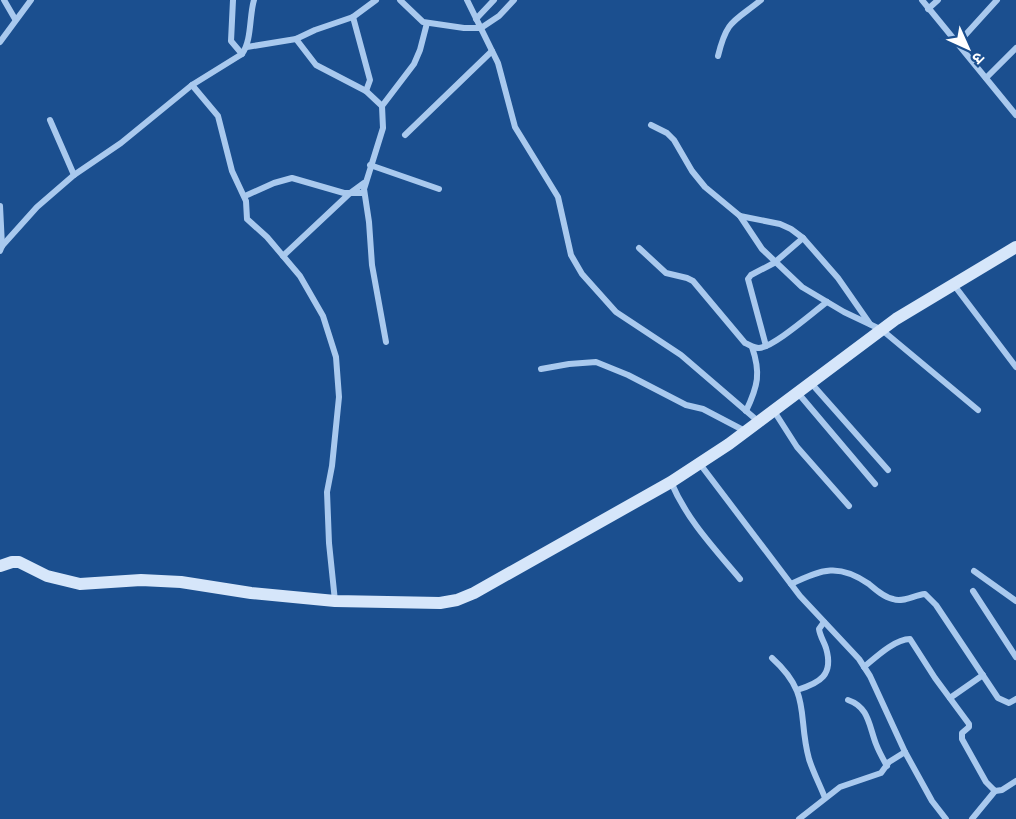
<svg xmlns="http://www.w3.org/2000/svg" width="1016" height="819" font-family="Raleway,'Noto Sans Devanagari',sans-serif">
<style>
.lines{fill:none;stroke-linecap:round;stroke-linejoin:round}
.street{stroke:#a9c9ee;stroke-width:6}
.secondary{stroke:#d6e6fa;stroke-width:12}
</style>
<rect width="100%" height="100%" fill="#1b4f8f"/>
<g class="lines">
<!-- street -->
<g class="street">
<polyline points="4,0 15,19"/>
<polyline points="233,0 231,41 242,54"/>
<polyline points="400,0 423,22 464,28 481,28 499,16 514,0"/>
<polyline points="467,0 498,63 515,127 558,197 571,255 582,274 616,312 681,355 759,422"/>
<polyline points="922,0 1016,115"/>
<polyline points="928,9 938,0"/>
<polyline points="353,17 370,80 366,91"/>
<polyline points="476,19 494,0"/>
<polyline points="296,39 316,65 366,91 382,106 383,128 364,189 369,222 372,265 386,342"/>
<polyline points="0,42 31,0"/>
<polyline points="958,43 997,0"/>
<polyline points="247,47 296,39 315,30 353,17 376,0"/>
<path d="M718,56C727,19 734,22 761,0"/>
<polyline points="986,78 1016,48"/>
<polyline points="192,85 218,116 232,171 246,201 247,219 267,237 300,276 323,316 336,357 339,397 332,466 327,492 329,543 335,601"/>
<polyline points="382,106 414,64 420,50 427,23"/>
<polyline points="50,120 74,175"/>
<polyline points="651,125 667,133 674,140 692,171 705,187 740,216 780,224 791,229 803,238 838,278 870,324"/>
<polyline points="405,135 492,51"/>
<polyline points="370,165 439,189"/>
<polyline points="245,196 274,183 292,178 344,193 364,193"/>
<polyline points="0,206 2,246"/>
<polyline points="740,216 762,249 802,287 844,312 882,330 978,410"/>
<path d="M639,248L666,273L687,278L693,281L745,343C750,345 754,348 759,348C774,347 813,312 827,302"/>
<path d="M0,251L2,246L37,207L74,175L121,143L192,85L242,54C252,40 249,17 254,0"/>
<polyline points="283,256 349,194 364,183"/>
<polyline points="954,285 1016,367"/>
<polyline points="766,346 748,279 751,275 774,263 803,238"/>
<polyline points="541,369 569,364 596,362 628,375 686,405 703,409 745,431"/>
<polyline points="811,383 888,470"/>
<polyline points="798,393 875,484"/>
<path d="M746,411C758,386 761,373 752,347"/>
<polyline points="774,411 797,447 849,506"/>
<polyline points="700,464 800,596 859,659 870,676 905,752 932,801 946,819"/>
<path d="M671,482C687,520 714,548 740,579"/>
<polyline points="974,571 1016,601"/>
<path d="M791,584C822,569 839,563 869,584C876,590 884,597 893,599C903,603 914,595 925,594L936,605L998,698L1009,703L1016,699"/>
<polyline points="973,591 1016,657"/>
<path d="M772,658C812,694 797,715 809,759C813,772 820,785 825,798"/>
<path d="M864,667C876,657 895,639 910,639L935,678L969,724V727L962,733V739L986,782L995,791L1002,790L1016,781"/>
<path d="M797,690C820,683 834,675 826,648C824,642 820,636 819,629L824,622"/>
<polyline points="950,698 983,675"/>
<path d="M848,700C869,707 869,726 876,744C879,752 883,759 887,766"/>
<polyline points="799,819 840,787 881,773 889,762 905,752"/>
<polyline points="972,819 995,791"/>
</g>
<!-- secondary -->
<polyline class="secondary" points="0,566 12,562 19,562 47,576 80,584 141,580 181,582 251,593 335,601 440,603 457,600 474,593 671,482 729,444 896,319 1016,247"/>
</g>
<!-- north arrow -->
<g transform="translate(968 48) rotate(135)" stroke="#1b4f8f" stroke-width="4.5" paint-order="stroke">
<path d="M0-4.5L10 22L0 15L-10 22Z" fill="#ffffff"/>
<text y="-9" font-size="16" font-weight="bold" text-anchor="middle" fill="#ffffff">उ</text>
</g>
</svg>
